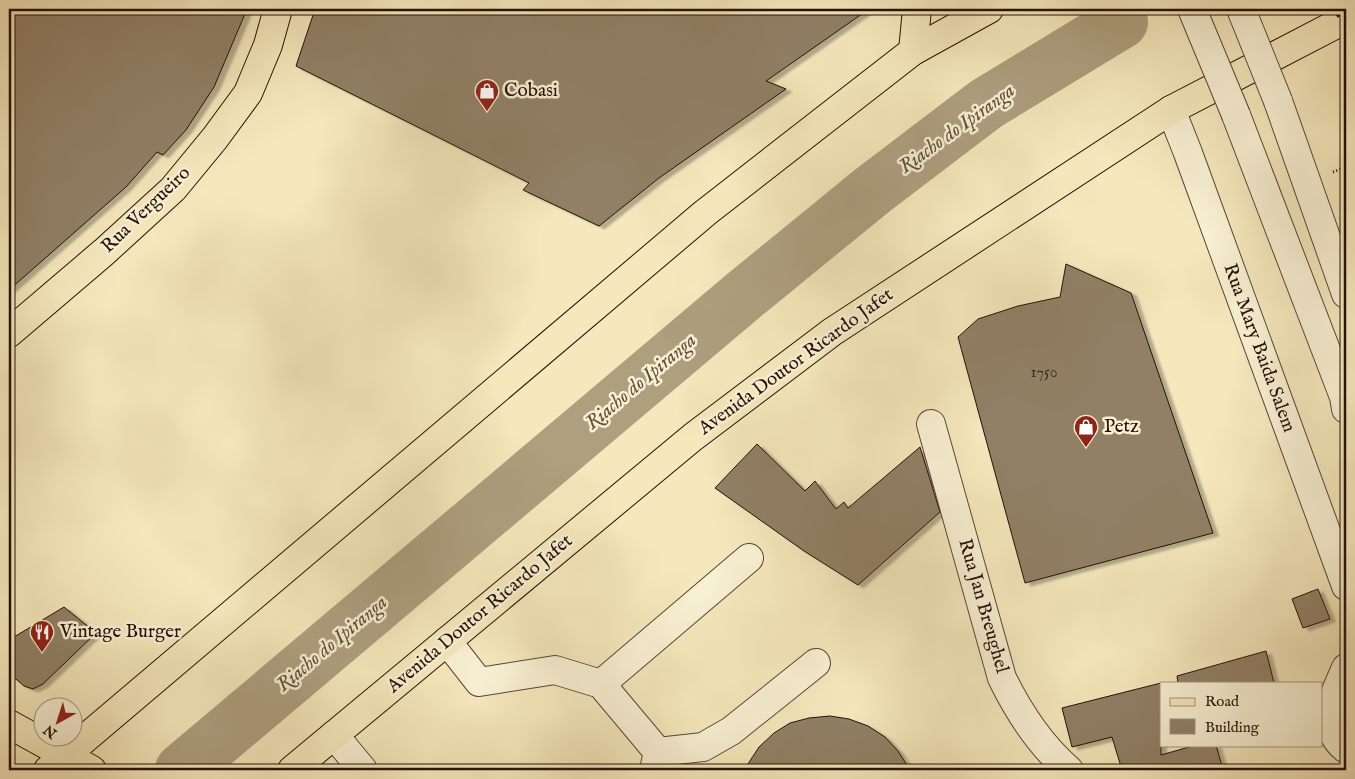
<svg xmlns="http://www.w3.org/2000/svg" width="1355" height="779" font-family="'IM FELL English',serif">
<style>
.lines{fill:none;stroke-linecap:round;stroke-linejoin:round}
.river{stroke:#ae9f7f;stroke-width:54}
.building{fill:#918066;stroke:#241008;filter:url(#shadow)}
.minor-casing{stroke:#584635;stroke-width:30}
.major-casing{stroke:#241008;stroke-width:30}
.path{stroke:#241008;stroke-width:3;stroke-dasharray:1 2.5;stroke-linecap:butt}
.minor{stroke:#f8f0d3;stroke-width:28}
.major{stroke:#f5e8bc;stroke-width:28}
.rail{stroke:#241008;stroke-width:4;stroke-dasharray:9 9;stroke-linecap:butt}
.minor-bridge-casing{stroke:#584635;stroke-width:30;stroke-linecap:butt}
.minor-bridge{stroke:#f8f0d3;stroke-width:28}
.labels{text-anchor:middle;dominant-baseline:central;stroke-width:5;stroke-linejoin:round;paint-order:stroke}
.number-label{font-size:16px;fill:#3f2c20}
.poi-label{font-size:19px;fill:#241008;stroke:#f8f0d3;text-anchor:start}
.street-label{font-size:19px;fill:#241008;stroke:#f8f0d3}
.water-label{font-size:20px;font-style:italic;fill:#62503e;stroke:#f8f0d3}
</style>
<defs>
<filter id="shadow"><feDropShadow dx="5.5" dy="3" stdDeviation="1" flood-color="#0004"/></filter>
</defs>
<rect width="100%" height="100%" fill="#f5e8bc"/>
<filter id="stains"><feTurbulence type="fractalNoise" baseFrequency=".004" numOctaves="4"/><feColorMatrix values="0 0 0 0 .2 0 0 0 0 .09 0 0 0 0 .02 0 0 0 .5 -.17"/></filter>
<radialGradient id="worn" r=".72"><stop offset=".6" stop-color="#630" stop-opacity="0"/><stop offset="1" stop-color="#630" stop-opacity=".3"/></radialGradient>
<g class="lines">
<!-- river -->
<polyline class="river" points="182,770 748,292 873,190 986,104 1121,22"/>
</g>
<!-- building -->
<g class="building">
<polygon points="20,9 247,9 214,87 186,130 163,155 157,152 126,187 9,290 9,21"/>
<polygon points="315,9 869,9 766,81 786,89 659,178 599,226 523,190 529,183 296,66"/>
<polygon points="1066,264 1131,293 1213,533 1025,583 958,337 978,319 1018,306 1060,297"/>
<polygon points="757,444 805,491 815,481 836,509 844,502 848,508 920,447 940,512 858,585 804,551 715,488"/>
<polygon points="1318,589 1330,619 1303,628 1292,599"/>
<polygon points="64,607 96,633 43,684 33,689 24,686 9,673 9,640"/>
<polygon points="1266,651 1274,683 1178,683 1177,676"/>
<polygon points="1161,683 1161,755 1196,745 1216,745 1223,770 1122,770 1112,737 1072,747 1062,708"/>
<polygon points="830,716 849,719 868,726 885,737 898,751 910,770 744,770 759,747 774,733 790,723 809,718"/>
</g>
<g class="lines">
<!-- minor casing -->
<g class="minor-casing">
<g id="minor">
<polyline points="1278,101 1346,294"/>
<polyline points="1171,110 1188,153 1346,586"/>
<polyline points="1236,115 1344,397 1346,409"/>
<path d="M931,424L1002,678C1019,713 1039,744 1069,770"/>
<polyline points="447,641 479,682 555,670 601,684 658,752 654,770"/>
<path d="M1346,668C1334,695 1318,726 1346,749"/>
<polyline points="601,684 749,558"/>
<polyline points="334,735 363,770"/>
<polyline points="658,752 703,747 731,731 816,663"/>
</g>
</g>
<!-- major casing -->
<g class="major-casing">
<g id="major">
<polyline points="913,51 917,9"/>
<polyline points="9,333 104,252 173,189 215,138 248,93 268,45 278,9"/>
<polyline points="9,724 92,770"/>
<polyline points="48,770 705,213 913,51 989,9"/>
<polyline points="292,770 693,437 832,332 1171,110 1346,19"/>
</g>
</g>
<!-- path -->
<polyline class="path" points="1333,172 1346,167"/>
<!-- minor -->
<use href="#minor" class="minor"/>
<!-- major -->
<use href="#major" class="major"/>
<!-- rail -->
<polyline class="rail" points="1335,9 1346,29"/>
<!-- minor-bridge casing -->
<g class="minor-bridge-casing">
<g id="minor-bridge">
<polyline points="1192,9 1236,115"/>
<polyline points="1241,9 1278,101"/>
</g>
</g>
<!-- minor-bridge -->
<use href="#minor-bridge" class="minor-bridge"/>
</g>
<!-- icons -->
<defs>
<g id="shop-pin" transform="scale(1.25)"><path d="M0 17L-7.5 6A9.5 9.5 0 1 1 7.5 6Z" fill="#8f2418" stroke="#f8f0d3"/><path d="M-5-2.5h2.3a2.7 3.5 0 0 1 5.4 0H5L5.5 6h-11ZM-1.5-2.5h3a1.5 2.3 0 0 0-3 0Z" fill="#fff"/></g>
<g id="restaurant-pin" transform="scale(1.25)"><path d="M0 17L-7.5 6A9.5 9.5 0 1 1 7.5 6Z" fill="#8f2418" stroke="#f8f0d3"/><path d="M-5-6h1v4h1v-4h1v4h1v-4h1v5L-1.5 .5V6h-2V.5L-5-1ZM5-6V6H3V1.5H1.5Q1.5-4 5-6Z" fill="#fff"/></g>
</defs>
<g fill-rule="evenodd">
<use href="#shop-pin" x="487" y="91"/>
<use href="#shop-pin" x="1086" y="427"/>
<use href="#restaurant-pin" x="42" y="632"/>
</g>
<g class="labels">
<!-- number labels -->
<g class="number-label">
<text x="1044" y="373">1750</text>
</g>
<!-- poi labels -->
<g class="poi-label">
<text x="504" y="91">Cobasi</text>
<text x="1104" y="427">Petz</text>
<text x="60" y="632">Vintage Burger</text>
</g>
<!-- street labels -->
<g class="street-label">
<text transform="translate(146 210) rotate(-44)">Rua Vergueiro</text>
<text transform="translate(1259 348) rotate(70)">Rua Mary Baida Salem</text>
<text transform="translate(796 362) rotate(-36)">Avenida Doutor Ricardo Jafet</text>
<text transform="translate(983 606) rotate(74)">Rua Jan Breughel</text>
<text transform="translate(480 614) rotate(-40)">Avenida Doutor Ricardo Jafet</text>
</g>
<!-- water labels -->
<g class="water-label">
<text transform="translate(957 129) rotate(-36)">Riacho do Ipiranga</text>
<text transform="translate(641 382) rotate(-40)">Riacho do Ipiranga</text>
<text transform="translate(332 644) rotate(-40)">Riacho do Ipiranga</text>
</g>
</g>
<!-- margin -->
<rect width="1355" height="779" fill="none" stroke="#f5e8bc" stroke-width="30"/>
<rect x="10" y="10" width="1335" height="759" fill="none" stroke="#241008" stroke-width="2.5"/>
<rect x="15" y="15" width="1325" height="749" fill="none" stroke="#241008"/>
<!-- legend -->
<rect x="1160" y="682" width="162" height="65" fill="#f8f0d3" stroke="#a39682"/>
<rect x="1170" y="698" width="25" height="8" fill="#f5e8bc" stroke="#a39682"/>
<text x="1205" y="706" font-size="15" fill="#241008">Road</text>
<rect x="1170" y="719" width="25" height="15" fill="#918066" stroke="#a39682"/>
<text x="1205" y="732" font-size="15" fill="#241008">Building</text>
<!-- north arrow -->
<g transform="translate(58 722) rotate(219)"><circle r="24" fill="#f8f0d3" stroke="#a39682"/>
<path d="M0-4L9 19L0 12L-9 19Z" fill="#8f2418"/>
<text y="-8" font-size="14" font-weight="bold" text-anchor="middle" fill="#241008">N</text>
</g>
<rect width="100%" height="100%" filter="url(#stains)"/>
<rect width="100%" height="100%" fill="url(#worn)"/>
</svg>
